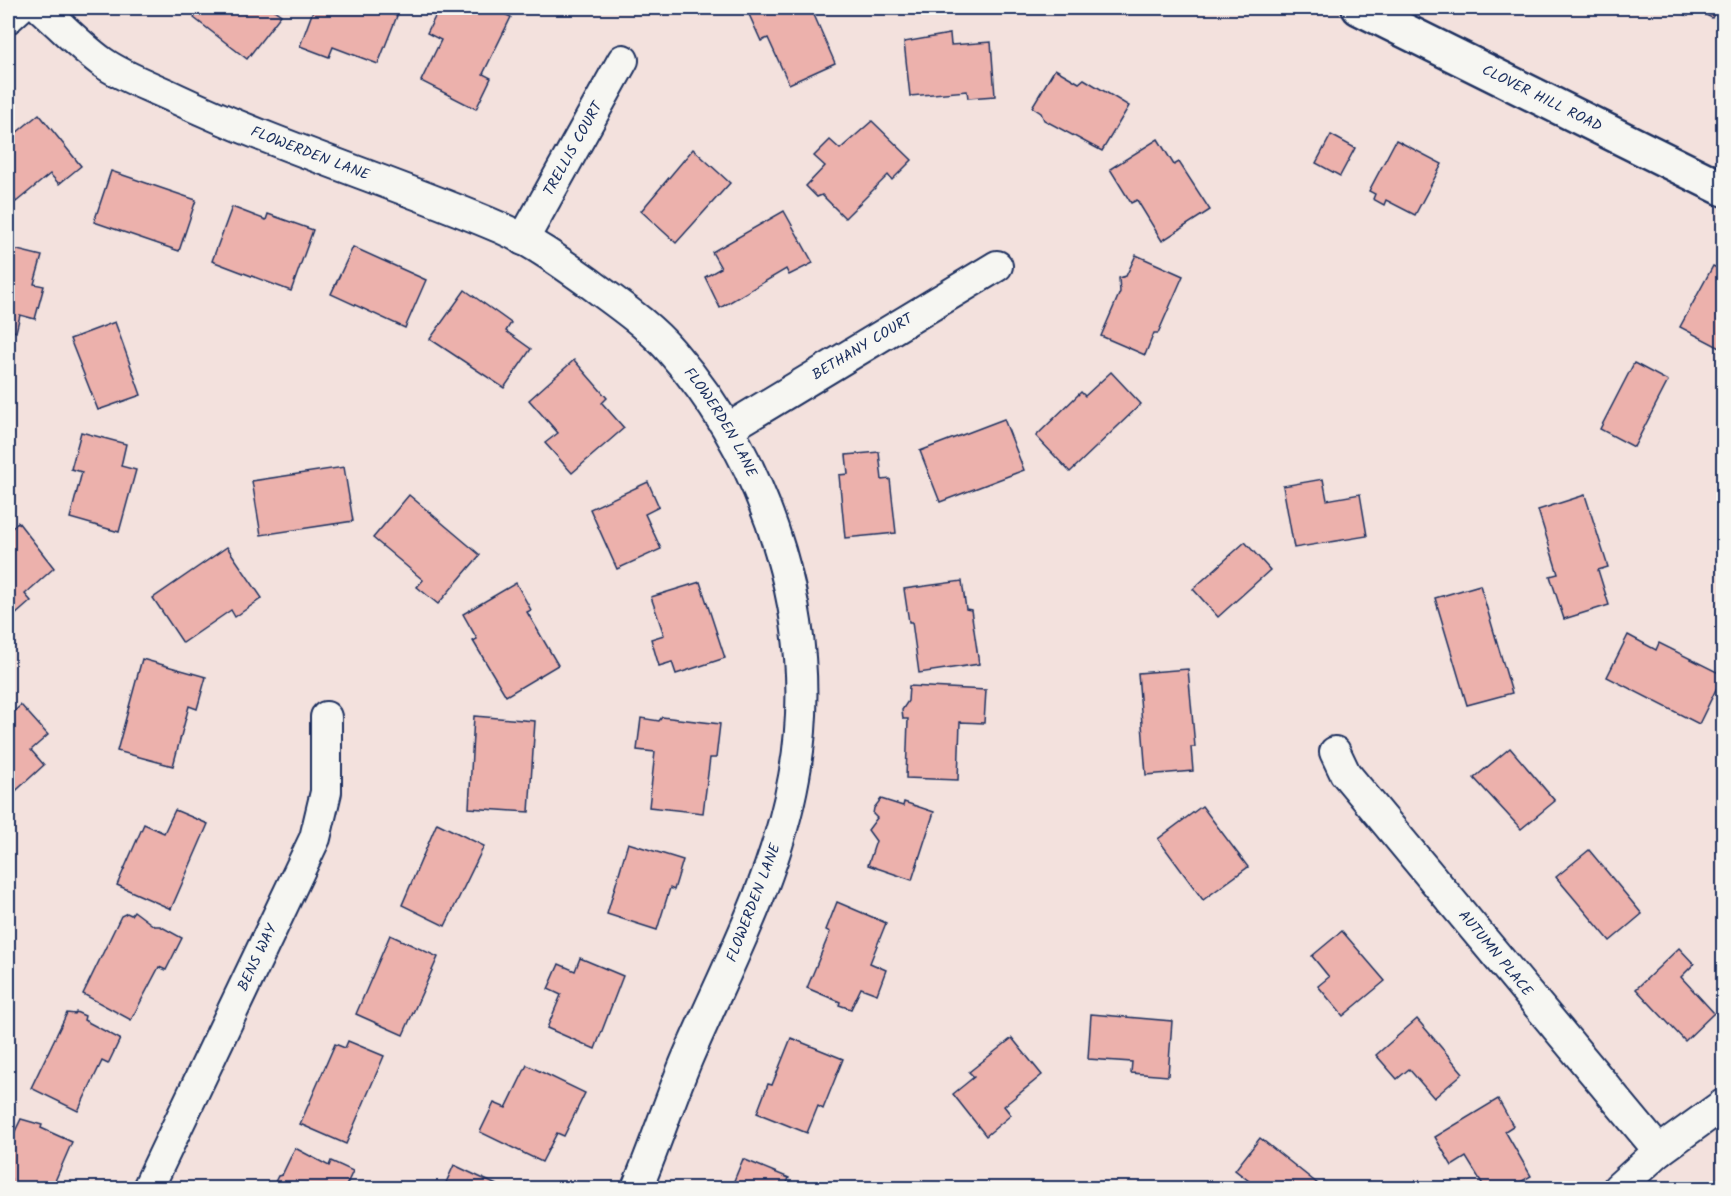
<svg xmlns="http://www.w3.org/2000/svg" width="1731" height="1196" font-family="Kalam,sans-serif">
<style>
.building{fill:#ecb1ac;stroke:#1b2f5e;stroke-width:1.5}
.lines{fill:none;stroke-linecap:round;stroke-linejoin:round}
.street-casing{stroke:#1b2f5e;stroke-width:34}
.secondary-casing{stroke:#1b2f5e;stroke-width:38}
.street{stroke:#f6f6f2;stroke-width:30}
.secondary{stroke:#f6f6f2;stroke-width:33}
.labels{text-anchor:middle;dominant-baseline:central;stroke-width:5;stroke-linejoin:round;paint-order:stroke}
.street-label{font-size:15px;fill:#1b2f5e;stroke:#f6f6f2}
</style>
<rect width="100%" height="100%" fill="#f3e1dd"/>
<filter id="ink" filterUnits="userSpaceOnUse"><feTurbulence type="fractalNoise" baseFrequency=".0167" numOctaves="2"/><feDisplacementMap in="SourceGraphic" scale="12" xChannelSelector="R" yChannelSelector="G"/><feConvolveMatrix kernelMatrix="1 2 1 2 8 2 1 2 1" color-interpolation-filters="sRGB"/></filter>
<g filter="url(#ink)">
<!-- building -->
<g class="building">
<polygon points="186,8 271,8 281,15 247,59 194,18 195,14"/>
<polygon points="314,8 375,8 397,16 378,64 333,47 329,57 300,46"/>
<polygon points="457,8 491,8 511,17 483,74 491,78 476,109 421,81 441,40 427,33 439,9 453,16"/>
<polygon points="753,8 811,8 835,63 789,84 768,38 761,41 747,10"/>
<polygon points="1671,8 1717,8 1712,18 1692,8 1688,16"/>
<polygon points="950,34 951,45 991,42 995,96 968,98 967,91 910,96 904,42"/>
<polygon points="1055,69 1079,83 1084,79 1129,106 1102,151 1044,120 1041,113 1032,107"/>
<polygon points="39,114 81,166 59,184 50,174 16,202 8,191 8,136 10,138"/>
<polygon points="872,121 912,160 892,180 888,175 845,218 822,195 817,197 806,186 825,166 814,156 830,140 840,149"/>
<polygon points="1331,135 1355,148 1340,176 1316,163"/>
<polygon points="1158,139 1174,165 1179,162 1210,210 1162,241 1137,200 1131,203 1110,169"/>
<polygon points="1396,140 1442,164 1415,215 1386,200 1384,205 1373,199 1375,194 1369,191"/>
<polygon points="693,149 730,183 676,243 641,211"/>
<polygon points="111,171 196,200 179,251 94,222"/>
<polygon points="232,207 266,220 268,214 313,230 291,291 212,261"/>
<polygon points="784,211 813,263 789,275 786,269 720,308 705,277 721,268 712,252"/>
<polygon points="8,242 9,248 42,256 34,284 44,286 35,319 20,315 16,332 8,329"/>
<polygon points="353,247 426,280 405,328 331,294"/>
<polygon points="1136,255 1183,276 1158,333 1154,333 1145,355 1101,336 1120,292 1119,278 1126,276"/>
<polygon points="1713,266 1724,271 1724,350 1680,327"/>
<polygon points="465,290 511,323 506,331 531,349 504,388 430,339"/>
<polygon points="115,322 141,395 98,410 70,339"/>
<polygon points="574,360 607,398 602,403 624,428 572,473 545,443 558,433 529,400"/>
<polygon points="1634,363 1668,381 1634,447 1600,429"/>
<polygon points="1111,372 1141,404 1070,472 1036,436 1081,392 1085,396"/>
<polygon points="1004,419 1024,470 940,502 920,451"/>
<polygon points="81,432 126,444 121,466 136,470 119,532 70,518 82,472 71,469"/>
<polygon points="879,452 882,480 890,479 896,533 845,538 839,475 848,474 846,455"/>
<polygon points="344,467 353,521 261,535 252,481"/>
<polygon points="1323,479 1327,500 1360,494 1367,536 1294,548 1283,486"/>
<polygon points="648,482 659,507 645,514 661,549 617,569 590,509"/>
<polygon points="409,495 480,555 438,604 417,587 423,580 373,538"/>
<polygon points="1585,495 1608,567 1598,570 1609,605 1564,619 1550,576 1558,574 1538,510"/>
<polygon points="18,522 54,568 25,594 31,601 14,616 8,609 8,532"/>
<polygon points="1245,542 1270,570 1218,617 1193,589"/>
<polygon points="227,547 262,598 235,617 231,610 183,643 153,598"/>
<polygon points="962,581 966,609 971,610 979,664 919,673 912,622 909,622 904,589"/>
<polygon points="700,582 725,658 676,674 672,662 659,666 651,639 664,635 651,597"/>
<polygon points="516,583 531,610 527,612 558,665 506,696 473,641 477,639 463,614"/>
<polygon points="1480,585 1512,693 1467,705 1435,598"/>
<polygon points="1628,635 1656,650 1659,643 1723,675 1699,724 1607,677"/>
<polygon points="142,659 206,677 197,709 189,706 173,766 117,751"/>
<polygon points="1188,669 1195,747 1191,747 1193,771 1146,775 1138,673"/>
<polygon points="909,686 986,690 984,723 960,722 958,780 906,778 908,719 903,719 902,710 908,701"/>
<polygon points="21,705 48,735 31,750 44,765 8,798 8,717"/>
<polygon points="474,716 535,721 529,812 469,808"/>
<polygon points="662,717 720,724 716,758 710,758 703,813 649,807 655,752 637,750 641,718 659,721"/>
<polygon points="1510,748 1555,801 1521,829 1474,778"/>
<polygon points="881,799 903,806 904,802 934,812 912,880 868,865 876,841 868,830 877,818 873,814 874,808"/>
<polygon points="1202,806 1248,867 1203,900 1158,839"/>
<polygon points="175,810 208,824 171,909 117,885 144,824 164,833"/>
<polygon points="437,823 484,846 445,926 402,905"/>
<polygon points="628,843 683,860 674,890 670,888 657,930 607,914"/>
<polygon points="1589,850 1642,914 1610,941 1556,877"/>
<polygon points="837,902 886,923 870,963 886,970 877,994 861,988 851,1009 839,1005 840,1002 807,988 830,932 826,930"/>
<polygon points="134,911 154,926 160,926 182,938 166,970 159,967 131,1020 83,994 121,916 127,913 131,915"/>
<polygon points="1342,931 1385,981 1343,1016 1318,986 1329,977 1312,956"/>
<polygon points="390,935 438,957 403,1035 356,1014"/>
<polygon points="1679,948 1694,964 1681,977 1714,1013 1685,1041 1636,989"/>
<polygon points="580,958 623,976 595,1049 547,1028 561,995 548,989 559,964 575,971"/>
<polygon points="76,1012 85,1016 84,1020 120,1039 108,1064 102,1061 78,1111 31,1088 67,1013 75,1014"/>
<polygon points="1091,1014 1172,1021 1168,1076 1131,1073 1132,1062 1088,1059"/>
<polygon points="1417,1019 1463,1073 1434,1098 1409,1069 1397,1079 1376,1055"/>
<polygon points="791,1038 843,1059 823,1109 818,1106 807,1133 757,1113 768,1084 772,1085"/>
<polygon points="1012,1038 1042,1075 1004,1106 1011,1115 986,1136 953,1094 974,1077 969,1072"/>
<polygon points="348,1041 384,1056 346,1144 300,1124 335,1044 345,1048"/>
<polygon points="527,1065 585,1093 564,1136 557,1133 542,1162 480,1132 494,1103 506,1108"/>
<polygon points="1498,1099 1513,1126 1505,1131 1531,1176 1510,1188 1485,1188 1466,1157 1452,1166 1435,1137"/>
<polygon points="21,1119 42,1125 41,1128 72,1142 52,1188 8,1188 11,1179 8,1177 8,1146"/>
<polygon points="1260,1138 1323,1188 1258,1188 1235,1170"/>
<polygon points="295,1148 329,1166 331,1161 353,1171 345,1188 272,1188 278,1176 282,1175"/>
<polygon points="743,1159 789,1178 785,1188 731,1188"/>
<polygon points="454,1165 503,1188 448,1188 444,1187"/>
</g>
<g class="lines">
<!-- street casing -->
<g class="street-casing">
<g id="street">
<path id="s1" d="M41,8C61,26 80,46 102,62C123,77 152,87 175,98C281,148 394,182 501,228C533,242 563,264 591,284C619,305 649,325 672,352C771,465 821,629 794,777C776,878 727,966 687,1059C669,1102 655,1146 637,1188"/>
<polyline points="8,18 19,8"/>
<path id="s2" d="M523,240L623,60"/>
<path id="s3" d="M729,428L997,266"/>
<path id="s4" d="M1335,752L1345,773L1659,1151"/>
<path id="s5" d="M148,1188L315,838L326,792V717"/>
<polyline points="1618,1188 1659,1151 1724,1104"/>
</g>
</g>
<!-- secondary casing -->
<g class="secondary-casing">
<g id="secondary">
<path id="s6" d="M1359,8L1724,189"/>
</g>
</g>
<!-- street -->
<use href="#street" class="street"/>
<!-- secondary -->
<use href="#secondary" class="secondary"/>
</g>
</g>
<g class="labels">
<!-- street labels -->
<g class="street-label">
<text stroke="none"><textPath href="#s6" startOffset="204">CLOVER HILL ROAD</textPath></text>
<text stroke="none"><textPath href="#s2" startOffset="104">TRELLIS COURT</textPath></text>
<text stroke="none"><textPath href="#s1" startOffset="309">FLOWERDEN LANE</textPath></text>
<text stroke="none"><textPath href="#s3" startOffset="156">BETHANY COURT</textPath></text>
<text stroke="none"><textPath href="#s1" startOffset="812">FLOWERDEN LANE</textPath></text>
<text transform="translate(754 903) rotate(-69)">FLOWERDEN LANE</text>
<text stroke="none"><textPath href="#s4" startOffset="258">AUTUMN PLACE</textPath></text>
<text stroke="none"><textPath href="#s5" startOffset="255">BENS WAY</textPath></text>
</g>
</g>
<!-- margin -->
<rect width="1731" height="1196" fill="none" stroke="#f6f6f2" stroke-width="30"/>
<rect x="15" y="15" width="1701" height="1166" fill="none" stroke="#1b2f5e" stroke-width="2" filter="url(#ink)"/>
</svg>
